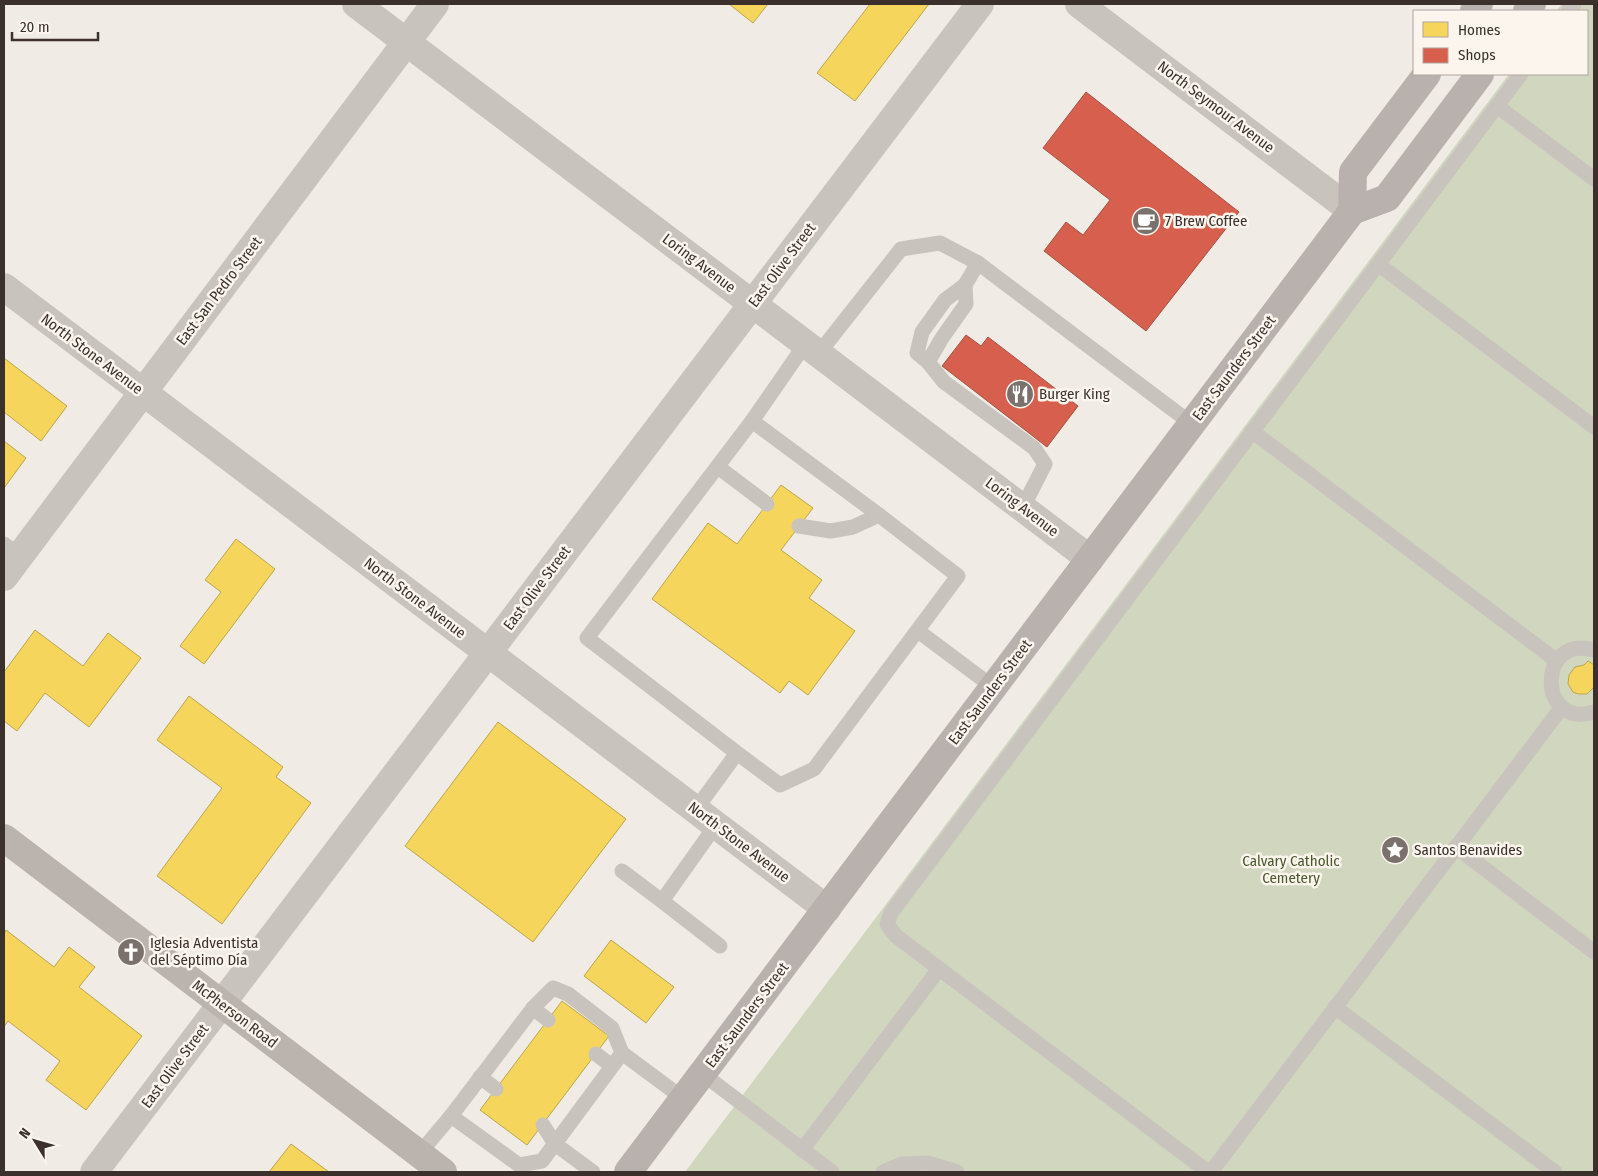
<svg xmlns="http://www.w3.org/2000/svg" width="1598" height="1176" font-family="'Fira Sans Condensed',sans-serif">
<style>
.green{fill:#d1d6bf}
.homes{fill:#f6d55c;stroke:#bea44d}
.shops{fill:#d6604d;stroke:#a85243}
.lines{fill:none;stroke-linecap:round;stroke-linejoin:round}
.service{stroke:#c9c3be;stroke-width:15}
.minor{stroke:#c9c3be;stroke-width:28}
.secondary{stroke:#bab3ae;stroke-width:28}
.primary{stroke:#b8b1ad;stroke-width:28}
.labels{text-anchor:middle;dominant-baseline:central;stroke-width:5;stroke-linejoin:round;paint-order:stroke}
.street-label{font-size:15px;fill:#3b302b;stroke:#fbf5ee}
.poi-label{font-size:15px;fill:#3b302b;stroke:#fbf5ee;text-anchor:start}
.park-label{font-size:15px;fill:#4a5a2e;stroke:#fbf5ee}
</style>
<rect width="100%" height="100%" fill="#f0ebe5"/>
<!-- green -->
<polygon class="green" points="1562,4 1594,4 1594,1172 685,1172 1509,74 1587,74 1587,11 1556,11"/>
<!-- homes -->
<g class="homes">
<polygon points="729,4 768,4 753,23"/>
<polygon points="870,4 929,4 855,101 817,73"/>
<polygon points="4,358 67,406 41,441 4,412"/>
<polygon points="4,441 26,458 4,488"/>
<polygon points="781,485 813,508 781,550 822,580 809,598 855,631 808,695 789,681 780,693 652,599 708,523 737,544"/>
<polygon points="236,539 275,569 204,664 180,646 221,592 205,580"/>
<polygon points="35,630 83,666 108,633 141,658 89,727 45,693 17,731 4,721 4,672"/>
<polygon points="1588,661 1594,665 1594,687 1587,694 1578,694 1573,692 1568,684 1569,675 1575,667 1584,665"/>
<polygon points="189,696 283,767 276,777 311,803 222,924 157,876 222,788 157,740"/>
<polygon points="498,722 626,819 533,942 405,846"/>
<polygon points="6,930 54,967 69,947 95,967 79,987 142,1036 86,1110 46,1080 60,1061 8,1021 4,1027 4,934"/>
<polygon points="611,940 674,987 646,1023 584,976"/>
<polygon points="562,1001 609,1036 527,1145 480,1110"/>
<polygon points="291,1144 329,1172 269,1172"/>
</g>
<!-- shops -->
<g class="shops">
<polygon points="1086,92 1239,212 1146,331 1044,251 1066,222 1083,235 1110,200 1043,148"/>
<polygon points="966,335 981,346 988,337 1078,406 1047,447 942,366"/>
</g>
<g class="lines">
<!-- service -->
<g class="service">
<polyline points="1568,11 1574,4"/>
<polyline points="1497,106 1594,179"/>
<polyline points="978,263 965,285 945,300 922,332 917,353 928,362 944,382 1034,448 1045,464 1023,507"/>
<polyline points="1378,264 1594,427"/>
<polyline points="819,353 901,249 940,243 978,263 1192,424"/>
<polyline points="928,362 942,338 966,304 965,285"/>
<polyline points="752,421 806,343"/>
<polyline points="1252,431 1557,661"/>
<polyline points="718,467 767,504"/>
<polyline points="799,526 831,531 853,527 879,515"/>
<polyline points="4,544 20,556"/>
<polyline points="918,631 993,687"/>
<path d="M1594,650C1536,634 1538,730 1594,712"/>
<polyline points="696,809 737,753 587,638 752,421 879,515 958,576 814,769 780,785 737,753"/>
<polyline points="1456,847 1594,952"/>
<polyline points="622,871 662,901 716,825"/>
<polyline points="662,901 720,946"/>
<polyline points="1335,1007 1555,1172"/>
<polyline points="533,1008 548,1020"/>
<polyline points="622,1053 542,1161 519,1165 451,1116 533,1008 553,988 568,994 612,1028 622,1053 684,1099"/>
<polyline points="596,1054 612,1066"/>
<polyline points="703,1074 832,1172"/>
<polyline points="480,1077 496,1089"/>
<polyline points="543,1125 555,1144 593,1172"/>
<polyline points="802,1150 939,969"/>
<polyline points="419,1154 451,1116"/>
<polyline points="883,1172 902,1164 928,1163 957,1172"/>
<polyline points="1208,1172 896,936 887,924 891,913 1521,74"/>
<polyline points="1211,1172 1562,707"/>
</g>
<!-- minor -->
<g class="minor">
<polyline points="356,4 1090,559"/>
<polyline points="1079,4 1352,211"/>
<polyline points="4,287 827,909"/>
<polyline points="4,577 435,4"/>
<polyline points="94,1172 980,4"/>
</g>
<!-- secondary -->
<polyline class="secondary" points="4,838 443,1172"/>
<!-- primary -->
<g class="primary">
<polyline points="1474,11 1479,4"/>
<polyline points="1527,11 1532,4"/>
<polyline points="1352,211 1353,172 1427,74"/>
<polyline points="628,1172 1352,211 1387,198 1480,74"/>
</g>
</g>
<!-- icons -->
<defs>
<g id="cafe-disc" transform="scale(1.4375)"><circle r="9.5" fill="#7a716c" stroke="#fbf5ee"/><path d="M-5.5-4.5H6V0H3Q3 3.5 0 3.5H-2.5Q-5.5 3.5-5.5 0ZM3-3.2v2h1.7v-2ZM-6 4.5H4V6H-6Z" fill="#fff"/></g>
<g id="restaurant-disc" transform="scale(1.4375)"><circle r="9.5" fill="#7a716c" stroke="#fbf5ee"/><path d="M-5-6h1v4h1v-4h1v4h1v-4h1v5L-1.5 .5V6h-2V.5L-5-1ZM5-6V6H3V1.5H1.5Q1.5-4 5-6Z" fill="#fff"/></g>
<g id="sight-disc" transform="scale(1.4375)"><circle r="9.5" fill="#7a716c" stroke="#fbf5ee"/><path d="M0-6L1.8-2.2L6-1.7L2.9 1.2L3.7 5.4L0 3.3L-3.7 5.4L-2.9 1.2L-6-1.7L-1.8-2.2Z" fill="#fff"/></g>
<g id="church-disc" transform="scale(1.4375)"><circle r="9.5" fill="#7a716c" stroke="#fbf5ee"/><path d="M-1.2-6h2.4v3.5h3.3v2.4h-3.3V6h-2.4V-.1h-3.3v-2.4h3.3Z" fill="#fff"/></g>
</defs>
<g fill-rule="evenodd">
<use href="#cafe-disc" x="1146" y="221"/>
<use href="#restaurant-disc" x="1020" y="394"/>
<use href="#sight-disc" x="1395" y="850"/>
<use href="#church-disc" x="131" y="952"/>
</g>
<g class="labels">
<!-- street labels -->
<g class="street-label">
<text transform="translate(1216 107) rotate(37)">North Seymour Avenue</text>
<text transform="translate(699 263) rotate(37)">Loring Avenue</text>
<text transform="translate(782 265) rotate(-53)">East Olive Street</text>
<text transform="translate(219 291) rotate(-53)">East San Pedro Street</text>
<text transform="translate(92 354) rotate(37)">North Stone Avenue</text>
<text transform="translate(1234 368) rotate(-53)">East Saunders Street</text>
<text transform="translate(1022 507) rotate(37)">Loring Avenue</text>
<text transform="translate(537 588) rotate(-53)">East Olive Street</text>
<text transform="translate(415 598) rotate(37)">North Stone Avenue</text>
<text transform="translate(990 692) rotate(-53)">East Saunders Street</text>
<text transform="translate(739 842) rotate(37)">North Stone Avenue</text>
<text transform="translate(235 1014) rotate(37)">McPherson Road</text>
<text transform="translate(747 1015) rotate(-53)">East Saunders Street</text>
<text transform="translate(175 1066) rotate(-53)">East Olive Street</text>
</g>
<!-- poi labels -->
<g class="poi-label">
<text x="1165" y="221">7 Brew Coffee</text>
<text x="1039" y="394">Burger King</text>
<text x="1414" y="850">Santos Benavides</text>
<text x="150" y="943">Iglesia Adventista<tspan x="150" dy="17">del Séptimo Día</tspan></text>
</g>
<!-- park labels -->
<g class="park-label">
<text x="1291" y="861">Calvary Catholic<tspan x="1291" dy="17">Cemetery</tspan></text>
</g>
</g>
<!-- border -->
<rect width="1598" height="1176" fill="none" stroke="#3b302b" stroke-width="10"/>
<!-- legend -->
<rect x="1413" y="10" width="175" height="65" fill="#fbf5ee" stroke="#aea6a0"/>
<rect x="1423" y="22" width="25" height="15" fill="#f6d55c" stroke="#aea6a0"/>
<text x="1458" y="35" font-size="15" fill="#3b302b">Homes</text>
<rect x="1423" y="48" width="25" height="15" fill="#d6604d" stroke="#aea6a0"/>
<text x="1458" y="60" font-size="15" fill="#3b302b">Shops</text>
<!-- north arrow -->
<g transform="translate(35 1141) rotate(307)" stroke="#fbf5ee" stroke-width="4" paint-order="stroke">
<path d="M0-4L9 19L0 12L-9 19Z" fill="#3b302b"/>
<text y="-8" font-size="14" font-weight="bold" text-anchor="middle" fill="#3b302b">N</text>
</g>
<!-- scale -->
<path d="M12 32v8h86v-8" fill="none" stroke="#3b302b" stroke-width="2.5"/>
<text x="20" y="32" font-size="15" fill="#3b302b" stroke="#fbf5ee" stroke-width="4" paint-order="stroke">20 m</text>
</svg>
